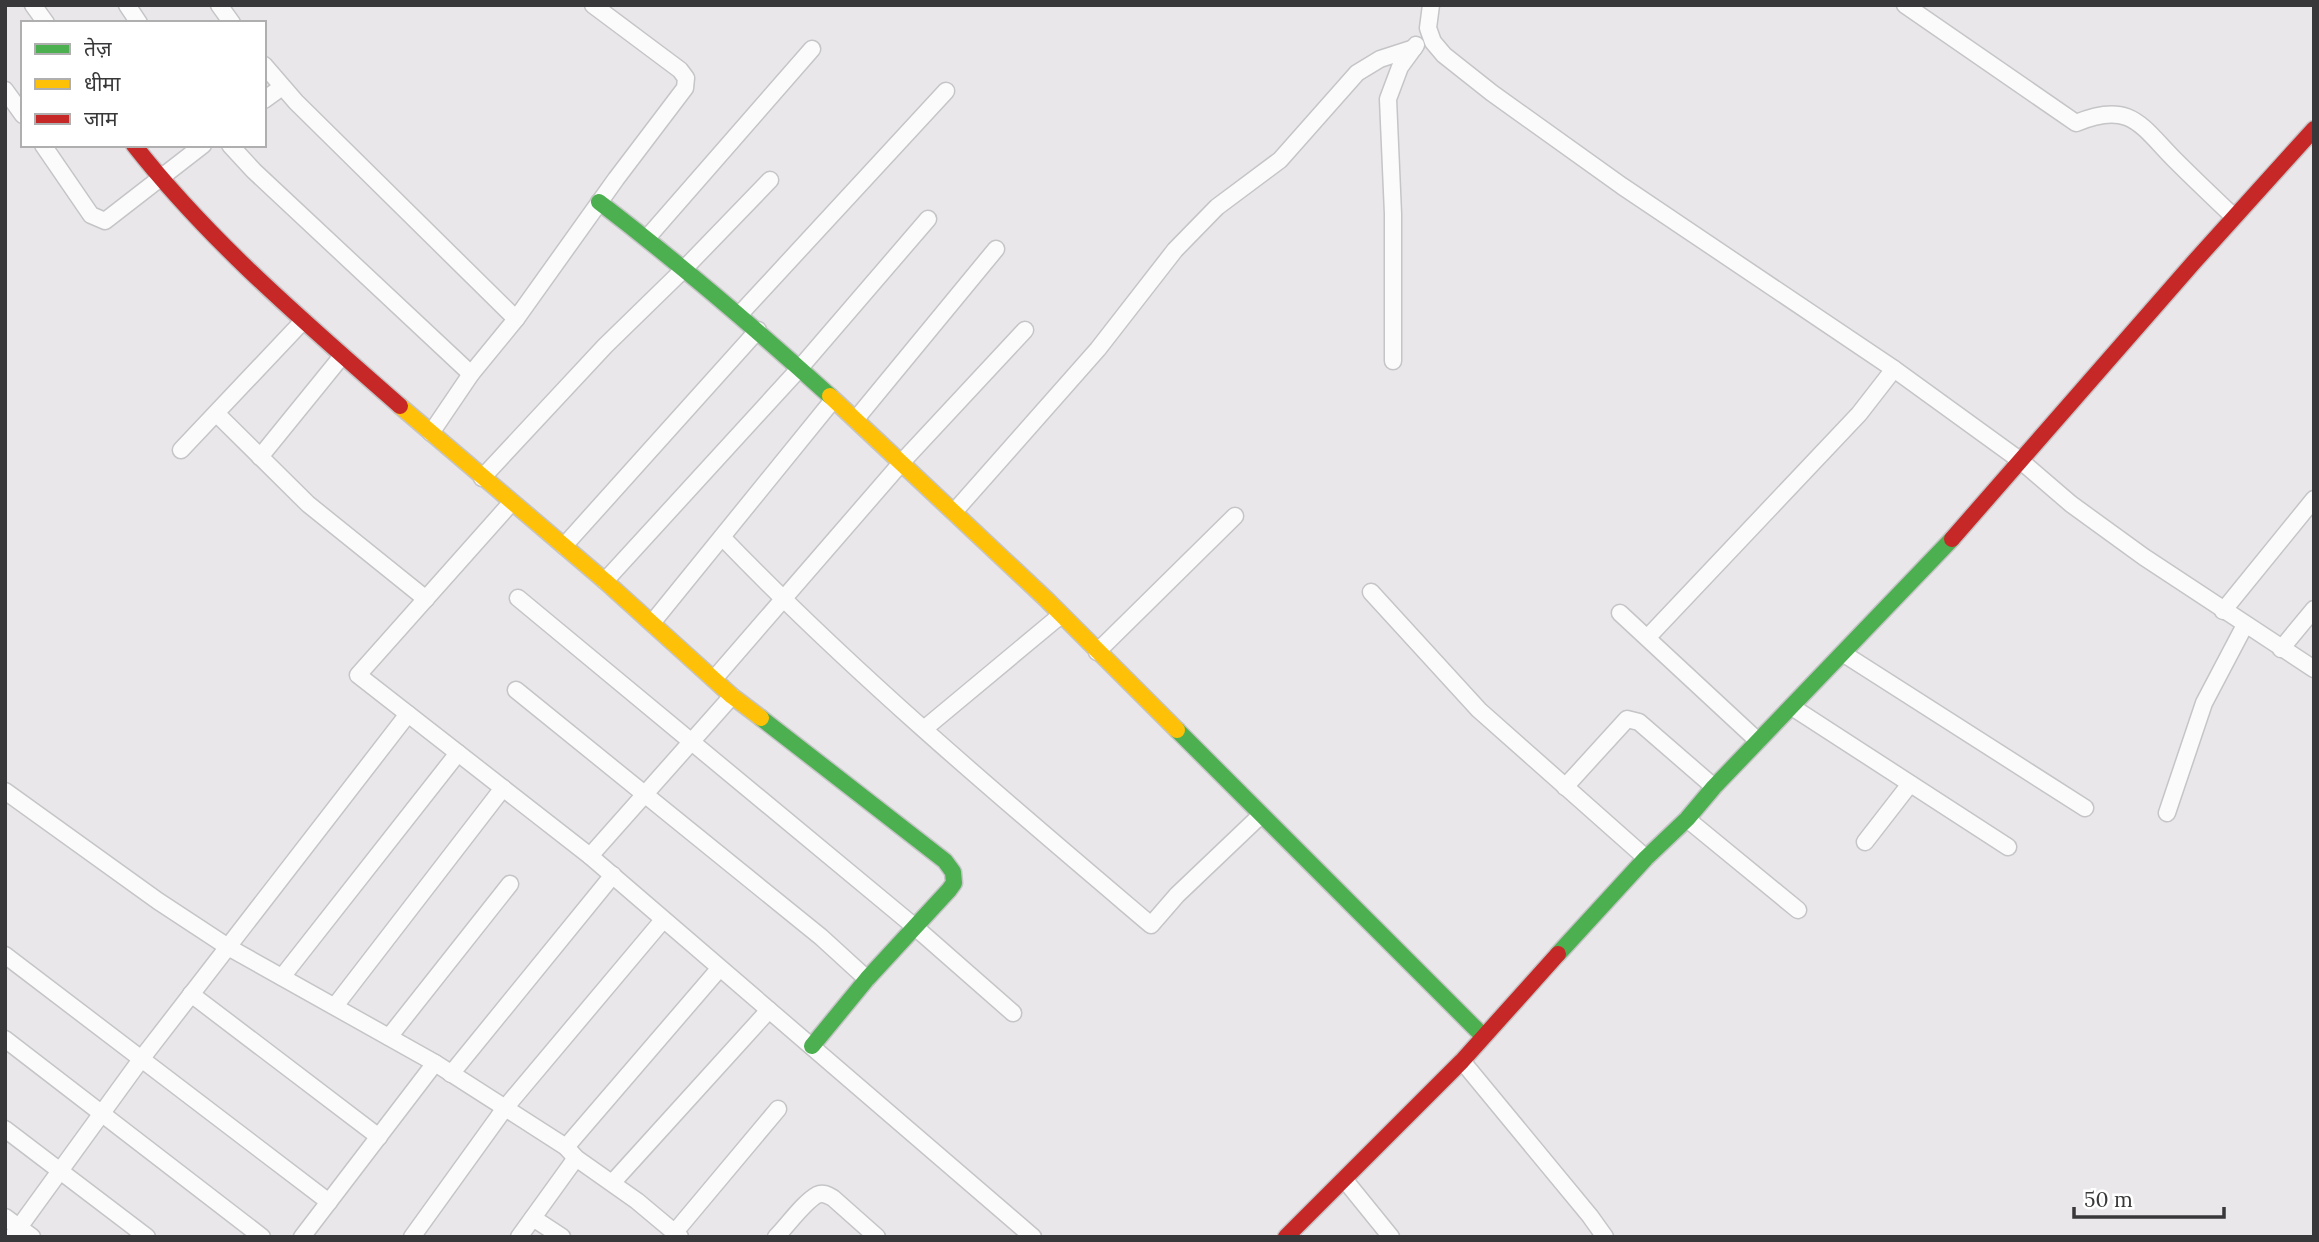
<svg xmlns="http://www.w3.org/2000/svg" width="2319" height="1242" font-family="Lora,'Noto Sans Devanagari',serif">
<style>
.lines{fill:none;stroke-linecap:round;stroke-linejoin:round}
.street-casing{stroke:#c5c4c6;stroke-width:19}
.fast-casing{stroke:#c5c4c6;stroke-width:19}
.slow-casing{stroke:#c5c4c6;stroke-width:19}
.jam-casing{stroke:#c5c4c6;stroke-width:19}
.street{stroke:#fcfbfc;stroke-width:16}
.fast{stroke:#4caf50;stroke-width:16}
.slow{stroke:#ffc107;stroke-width:16}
.jam{stroke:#c62828;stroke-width:16}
</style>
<rect width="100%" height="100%" fill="#e9e7ea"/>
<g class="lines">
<!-- street casing -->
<g class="street-casing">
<g id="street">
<polyline points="33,5 46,23"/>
<polyline points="127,5 139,23"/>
<polyline points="219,5 232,23"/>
<polyline points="1431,5 1428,28 1433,42 1444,55 1492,93 1622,186 1894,369 2021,461 2071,504 2144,557 2314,669"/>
<path d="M1905,5L2076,123C2131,100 2141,126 2176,161C2195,180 2215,199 2234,217"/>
<polyline points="264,65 296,102 516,319"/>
<polyline points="5,90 23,115"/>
<polyline points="264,100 282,87"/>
<polyline points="43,145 91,215 105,221 203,145"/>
<polyline points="230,145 254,171 471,374"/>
<polyline points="647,238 812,49"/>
<polyline points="740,314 946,91"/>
<polyline points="1393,361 1393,214 1388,99 1400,67 1416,45"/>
<polyline points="217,414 308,504 426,599"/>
<polyline points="856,419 996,249"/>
<polyline points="431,433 471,374 516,319 616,179 685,88 686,78 680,70 593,5"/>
<polyline points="181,450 303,321"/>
<polyline points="260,457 342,356"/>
<polyline points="482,478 605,346 685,268 770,180"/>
<polyline points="511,503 358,675 590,856 1033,1237"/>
<polyline points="954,512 1098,349 1175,250 1217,207 1280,160 1357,73 1380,59 1414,48"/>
<path d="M722,537C856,676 1005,801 1151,925L1177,895L1261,815"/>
<polyline points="564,546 758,330"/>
<polyline points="605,581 799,369 928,219"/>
<polyline points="1371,592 1479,710 1646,858"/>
<polyline points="518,598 915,927 1013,1013"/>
<polyline points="2223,611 2314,499"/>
<polyline points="1620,613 1758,741"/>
<polyline points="652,623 833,400"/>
<polyline points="1648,637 1859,414 1894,369"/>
<polyline points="2281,649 2314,609"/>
<polyline points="1097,652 1235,516"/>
<polyline points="1844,654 2085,808"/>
<polyline points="714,679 902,462 1025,330"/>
<polyline points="516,690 821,937 867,979"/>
<polyline points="1792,707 2008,847"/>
<polyline points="924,729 1061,615"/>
<polyline points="1565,787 1627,719 1639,722 1714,787"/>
<polyline points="5,791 158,901 228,947 435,1063 566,1147 576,1158 637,1201 680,1237"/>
<polyline points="2167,813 2204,703 2245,625"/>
<polyline points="1687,819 1798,910"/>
<polyline points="1865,842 1910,784"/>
<polyline points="590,856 732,696"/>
<polyline points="5,955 329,1202"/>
<polyline points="282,977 458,753"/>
<polyline points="191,994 379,1137"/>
<polyline points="335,1006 503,788"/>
<polyline points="389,1037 510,884"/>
<polyline points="5,1039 262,1237"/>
<polyline points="1462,1061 1590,1216 1605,1237"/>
<polyline points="451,1074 613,875"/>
<polyline points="5,1129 147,1237"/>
<polyline points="566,1147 719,969"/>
<polyline points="1344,1179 1391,1237"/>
<polyline points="613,1182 769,1010"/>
<polyline points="5,1217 32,1237"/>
<polyline points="533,1218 562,1237"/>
<polyline points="675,1232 778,1109"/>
<polyline points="12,1237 142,1058 408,714"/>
<polyline points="302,1237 435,1063"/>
<polyline points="412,1237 505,1108 663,920"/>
<polyline points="519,1237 576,1158"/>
<path d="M776,1237C787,1226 804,1202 817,1195C823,1192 828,1195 833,1198L877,1237"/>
</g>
</g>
<!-- fast casing -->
<g class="fast-casing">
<g id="fast">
<path d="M599,202C679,263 755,328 830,396"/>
<polyline points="761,718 945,861 953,872 954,883 949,890 867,979 812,1046"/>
<polyline points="1177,730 1483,1036"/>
<polyline points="1558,954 1646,858 1687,819 1714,787 1952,539"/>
</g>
</g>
<!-- slow casing -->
<g class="slow-casing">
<g id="slow">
<polyline points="830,396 1046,599 1177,730"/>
<polyline points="400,406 605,581 732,696 761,718"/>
</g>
</g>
<!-- jam casing -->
<g class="jam-casing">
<g id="jam">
<path d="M134,145C211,243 307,324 400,406"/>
<polyline points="1952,539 2194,262 2314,129"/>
<polyline points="1286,1237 1462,1061 1558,954"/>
</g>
</g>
<!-- street -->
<use href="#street" class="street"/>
<!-- fast -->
<use href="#fast" class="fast"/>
<!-- slow -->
<use href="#slow" class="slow"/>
<!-- jam -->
<use href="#jam" class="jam"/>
</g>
<!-- border -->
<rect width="2319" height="1242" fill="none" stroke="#383739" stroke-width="14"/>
<!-- legend -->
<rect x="21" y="21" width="245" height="126" fill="#ffffff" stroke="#afafb0" stroke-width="2"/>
<rect x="35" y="44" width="35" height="10" fill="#4caf50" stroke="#afafb0" stroke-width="2"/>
<text x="84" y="56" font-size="21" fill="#383739">तेज़</text>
<rect x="35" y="79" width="35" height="10" fill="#ffc107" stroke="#afafb0" stroke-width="2"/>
<text x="84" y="91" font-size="21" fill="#383739">धीमा</text>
<rect x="35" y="114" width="35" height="10" fill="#c62828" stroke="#afafb0" stroke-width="2"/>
<text x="84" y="126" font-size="21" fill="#383739">जाम</text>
<!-- scale -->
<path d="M2074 1207v10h150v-10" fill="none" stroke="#383739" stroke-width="3.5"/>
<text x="2084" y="1207" font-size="21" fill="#383739" stroke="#ffffff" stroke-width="5" paint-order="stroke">50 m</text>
</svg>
